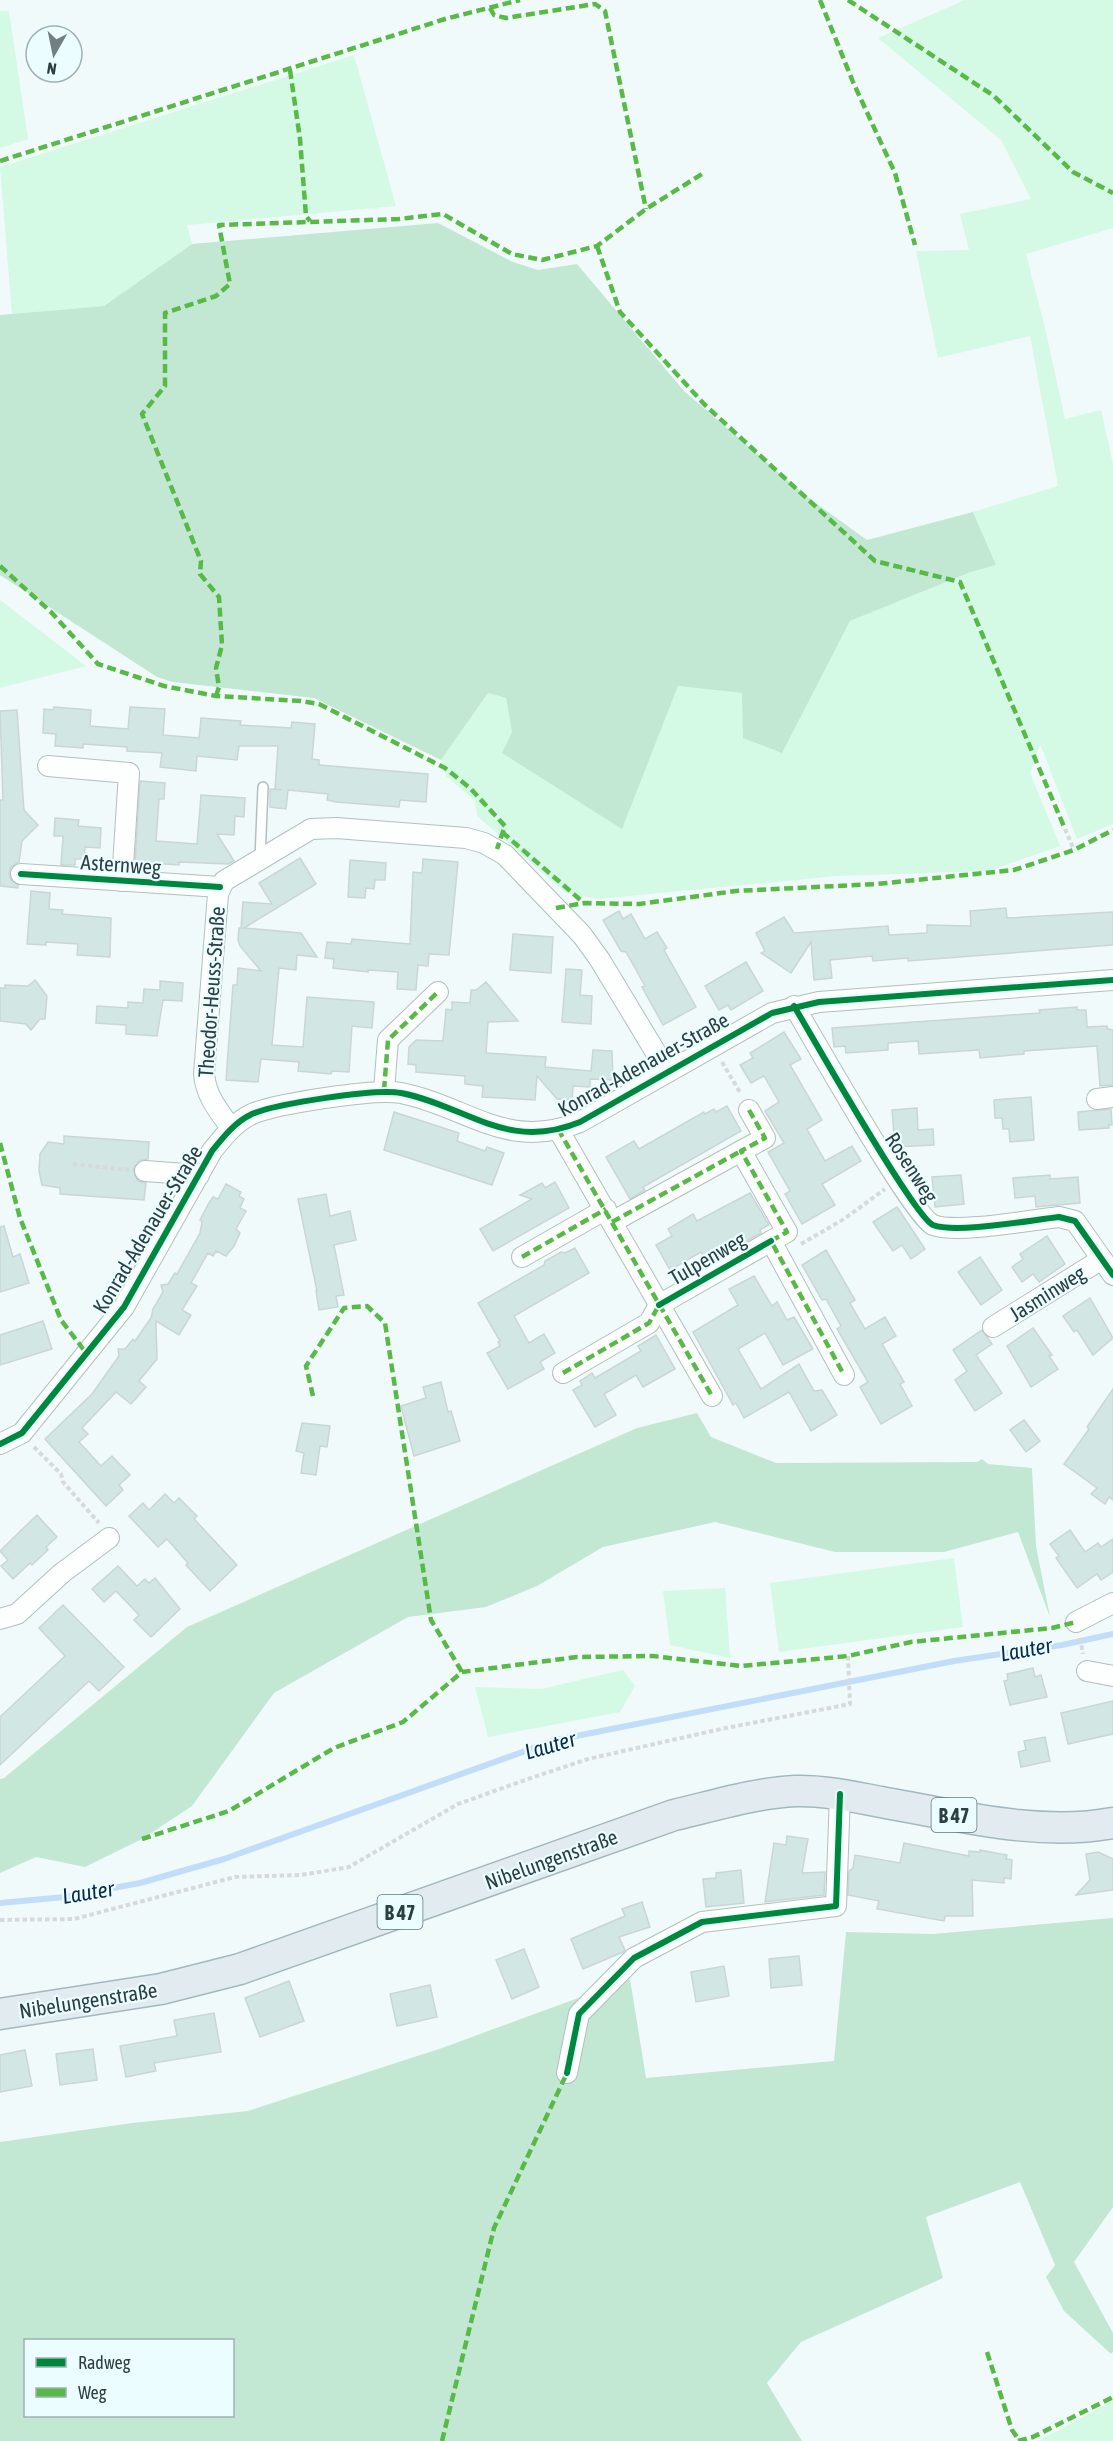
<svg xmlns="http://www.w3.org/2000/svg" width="1113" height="2441" font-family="'Asap Condensed',sans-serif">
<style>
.green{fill:#d4f9e5}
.forest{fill:#c2e8d3;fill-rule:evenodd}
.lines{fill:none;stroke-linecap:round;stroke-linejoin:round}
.stream{stroke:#c2ddf9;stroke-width:6}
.building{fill:#d2e6e3;stroke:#cad6d5;stroke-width:1.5}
.lane-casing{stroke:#b2bfc0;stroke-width:12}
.street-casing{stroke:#b2bfc0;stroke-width:22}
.primary-casing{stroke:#a2b8be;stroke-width:33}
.path{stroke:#d6dada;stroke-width:4;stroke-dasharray:4.5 3;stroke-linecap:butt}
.lane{stroke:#fdfefe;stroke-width:9}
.street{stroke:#fdfefe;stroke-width:20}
.primary{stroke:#e2ecf0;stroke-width:30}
.quiet{stroke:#58b947;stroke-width:4.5;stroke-dasharray:9 4.5;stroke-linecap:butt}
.cycleway-casing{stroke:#ebfdff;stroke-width:10}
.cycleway{stroke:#00873e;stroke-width:6}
.labels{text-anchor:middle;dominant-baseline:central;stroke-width:4.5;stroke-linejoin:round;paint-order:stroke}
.shield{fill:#ebfdff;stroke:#65787a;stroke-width:1.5}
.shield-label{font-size:20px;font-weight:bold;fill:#2c3f41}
.street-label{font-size:21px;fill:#2c3f41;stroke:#ebfdff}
.water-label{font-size:22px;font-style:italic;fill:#0c2a49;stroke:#ebfdff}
</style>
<rect width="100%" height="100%" fill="#f0fafa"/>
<!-- green -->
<g class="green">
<polygon points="965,0 1113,0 1113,228 1026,254 1046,332 1065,419 1101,410 1113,464 1113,824 1077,839 1040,744 1030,773 1060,846 989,871 837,876 597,899 566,893 477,816 475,801 446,776 441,760 488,693 506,698 512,732 622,828 678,686 742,693 782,752 850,621 971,572 996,565 973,512 1058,486 1030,336 938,358 916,251 969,250 960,214 1031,199 1001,140 878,38"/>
<polygon points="0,11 9,11 28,139 0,148"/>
<polygon points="354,55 396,206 187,225 192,244 104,306 12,314 0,167"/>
<polygon points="0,600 86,666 0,688"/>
<polygon points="954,1558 963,1627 779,1652 770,1583"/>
<polygon points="725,1588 730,1658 670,1645 663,1591"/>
<polygon points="623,1670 635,1686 620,1712 488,1737 475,1687 541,1689"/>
<polygon points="1113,2401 1113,2441 1038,2441"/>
</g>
<!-- forest -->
<g class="forest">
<polygon points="438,223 513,262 538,270 577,264 684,391 806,496 867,540 973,512 996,565 971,572 850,621 782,753 743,738 742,693 678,686 622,829 502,753 512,732 506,698 488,693 441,760 314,698 173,682 157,677 0,575 0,315 104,306 192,244"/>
<polygon points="697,1413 711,1437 776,1463 977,1462 982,1459 988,1464 1032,1468 1036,1546 1050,1617 1018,1532 944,1552 835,1552 715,1522 603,1547 537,1586 486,1607 408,1617 274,1693 192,1806 142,1839 85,1867 36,1857 0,1873 0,1779 4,1778 187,1627 637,1428"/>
<path d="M1113,1918V2207L1074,2262L1113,2333V2352L1111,2354L1064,2311L1046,2277L1055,2265L1020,2182L926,2217L943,2278L801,2342L767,2383L802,2441H0V2142L132,2123L248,2111L442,2048L630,1979L646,2078L834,2061L846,1932L933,1934ZM26,2340H232V2416H26Z"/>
</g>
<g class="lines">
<!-- stream -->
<polyline class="stream" points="0,1903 65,1897 140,1883 224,1859 556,1740 954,1661 1062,1645 1113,1634"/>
</g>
<!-- building -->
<g class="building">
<polygon points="54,707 91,710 90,726 128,729 130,707 165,709 163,735 199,738 201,718 241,721 240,725 291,728 292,722 315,724 312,759 319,760 319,765 428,774 426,802 400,800 399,807 336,802 327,800 328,794 288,790 286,809 270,807 270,789 282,790 275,789 278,746 239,746 237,760 197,756 196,771 160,767 162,753 127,751 127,747 83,744 83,748 55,746 56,734 43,733 44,709 53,710"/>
<polygon points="17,710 24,810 38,825 22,841 19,862 11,867 9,873 11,880 18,885 18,888 0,886 0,800 3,800 0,711"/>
<polygon points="140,781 165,783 164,799 159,799 156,841 197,844 201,795 245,798 244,817 235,816 234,835 217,834 234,861 228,864 179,862 179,865 135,862"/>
<polygon points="55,818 79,820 78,826 101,828 100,848 85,847 84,859 75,859 75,865 61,865 63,836 54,836"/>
<polygon points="300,858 316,884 244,928 301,933 317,957 297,955 296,970 279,968 272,1045 303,1047 307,997 374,1002 372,1028 352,1026 349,1072 332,1071 331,1074 298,1071 299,1062 261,1059 258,1082 226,1080 233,985 237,985 238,968 261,971 240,946 238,940 239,928 241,928 243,902 272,904 259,883"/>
<polygon points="423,859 458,862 449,955 429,954 428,966 418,965 416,990 397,989 398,972 368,970 368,972 333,968 334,959 325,958 327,942 351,944 352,939 410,944 413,872 422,873"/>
<polygon points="350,860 386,863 385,880 375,880 374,889 366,888 365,898 348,897"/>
<polygon points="31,891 50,893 49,909 63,910 62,914 111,918 110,957 77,955 78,944 46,942 46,945 27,944"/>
<polygon points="1006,908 1007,918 1113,912 1113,945 908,961 908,958 873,961 872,956 830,960 832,978 814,980 811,942 791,973 761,953 765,951 756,933 784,917 794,933 888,926 889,935 927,933 927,925 971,926 970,911"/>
<polygon points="619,911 623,919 631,914 645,939 657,932 667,948 664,950 696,1007 663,1025 642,987 645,986 626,952 621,951 603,920"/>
<polygon points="513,934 553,937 551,973 510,970"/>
<polygon points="746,962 763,991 731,1010 728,1005 719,1010 705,986"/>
<polygon points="566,969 582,970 580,995 592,996 591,1024 562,1022"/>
<polygon points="35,980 47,996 45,1019 40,1019 31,1030 26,1024 0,1021 0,988 5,988 5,985 28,986"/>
<polygon points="160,981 183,983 182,1001 163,1000 157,1036 126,1034 126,1025 96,1023 97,1006 128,1008 128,1002 143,1003 144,989 160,990"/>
<polygon points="486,982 518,1021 488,1022 486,1053 546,1057 545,1067 591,1071 593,1050 612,1051 613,1080 590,1079 590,1087 573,1086 572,1100 557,1099 537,1076 535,1100 482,1097 483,1086 465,1084 465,1076 416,1072 416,1065 408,1064 409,1047 416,1040 443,1041 446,1009 452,1010 452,1002 470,1003 471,990 476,990"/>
<polygon points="1077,1007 1077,1010 1086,1010 1087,1027 1107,1026 1108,1029 1113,1030 1113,1085 1100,1086 1097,1046 1024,1051 1024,1054 980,1058 979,1050 919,1054 918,1041 888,1043 888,1050 846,1053 845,1046 834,1047 832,1028 1040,1013 1039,1010"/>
<polygon points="784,1032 801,1059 790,1065 822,1120 807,1129 825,1161 852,1146 861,1161 822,1184 835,1205 802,1224 785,1194 790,1191 768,1152 784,1143 765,1111 779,1102 764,1076 751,1083 740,1065 753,1058 750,1053"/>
<polygon points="1031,1097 1034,1140 1010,1142 1009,1129 1003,1129 1002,1118 995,1118 994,1100"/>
<polygon points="727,1106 741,1131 643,1187 645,1190 630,1199 606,1157 634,1141 639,1149 704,1112 705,1114 714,1109 716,1112"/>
<polygon points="917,1108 918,1130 933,1129 934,1145 895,1147 892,1110"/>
<polygon points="1111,1109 1112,1125 1109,1125 1109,1128 1079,1130 1078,1112"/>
<polygon points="394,1112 459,1133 457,1141 485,1151 487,1147 504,1153 492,1185 384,1150"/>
<polygon points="64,1136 149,1142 148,1159 139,1161 133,1170 138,1181 146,1183 144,1200 60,1194 60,1188 42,1185 39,1171 40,1154 48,1142 64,1144"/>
<polygon points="961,1175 964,1204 935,1207 932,1177"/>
<polygon points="1050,1175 1050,1179 1078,1177 1080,1203 1036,1207 1035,1196 1015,1198 1013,1178"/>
<polygon points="555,1182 569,1208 493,1251 480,1229 532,1199 520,1195 542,1183 545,1188"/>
<polygon points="226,1184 241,1192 239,1196 244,1199 240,1208 246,1211 236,1229 240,1233 234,1246 226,1256 216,1251 213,1256 208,1253 191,1283 197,1286 182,1310 191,1315 179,1335 156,1321 157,1359 139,1381 146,1387 131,1404 116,1392 82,1428 88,1434 79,1442 101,1466 112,1456 130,1475 119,1485 123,1490 106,1506 45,1439 92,1394 119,1356 118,1349 125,1349 133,1339 135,1341 151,1318 153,1309 163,1292 161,1285 168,1284 175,1273 177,1274 200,1233 202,1222 200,1220 209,1203 213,1197 218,1199"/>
<polygon points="750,1193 769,1225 760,1230 761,1233 745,1242 742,1239 716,1254 715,1252 705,1258 701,1252 670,1270 656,1245 672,1236 668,1229 693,1214 697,1221"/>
<polygon points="326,1194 330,1216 350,1211 356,1240 334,1245 344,1295 336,1296 338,1307 319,1310 316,1291 317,1291 298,1199"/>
<polygon points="897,1207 925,1249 911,1259 902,1245 893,1251 873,1222"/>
<polygon points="4,1226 13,1257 20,1254 29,1283 0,1292 0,1227"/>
<polygon points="1047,1236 1065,1264 1039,1282 1033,1274 1022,1282 1012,1267 1023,1259 1020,1254"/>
<polygon points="575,1248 589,1273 514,1316 529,1343 544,1334 555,1353 540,1362 544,1369 508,1389 487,1353 500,1346 498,1342 500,1341 478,1303 544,1265 545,1261 561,1252 565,1253"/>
<polygon points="826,1250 855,1300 850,1303 865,1329 885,1317 896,1336 882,1344 904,1382 900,1384 912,1406 881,1424 860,1387 868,1382 837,1329 841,1326 826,1299 822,1300 802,1265"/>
<polygon points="980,1257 1002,1290 981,1305 958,1272"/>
<polygon points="754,1276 772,1306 777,1302 787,1320 794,1317 813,1349 783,1365 765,1333 738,1349 761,1389 799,1364 814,1391 822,1390 837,1415 811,1431 789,1392 744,1418 736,1403 733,1405 693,1332 738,1305 729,1289"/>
<polygon points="1090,1298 1113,1338 1093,1355 1077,1330 1074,1332 1063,1316"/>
<polygon points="43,1321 52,1349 0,1365 0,1335"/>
<polygon points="1033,1328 1052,1355 1049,1356 1058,1369 1031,1387 1007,1346"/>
<polygon points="982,1330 992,1344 976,1355 1002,1393 975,1411 955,1380 967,1371 953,1350"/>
<polygon points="656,1335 675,1369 643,1387 636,1375 604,1394 616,1415 595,1427 573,1390 582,1385 580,1381 592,1373 595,1378 641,1351 638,1346"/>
<polygon points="441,1382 448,1412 451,1411 460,1441 414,1456 401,1406 426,1398 423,1387"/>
<polygon points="1113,1389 1113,1500 1109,1497 1105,1504 1091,1494 1097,1488 1064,1464 1089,1429 1087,1427"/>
<polygon points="1024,1420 1040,1441 1026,1452 1010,1430"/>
<polygon points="302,1423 330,1426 327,1447 320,1446 316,1475 301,1473 304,1453 296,1451"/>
<polygon points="165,1494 174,1503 179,1498 197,1516 194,1519 237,1565 210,1591 186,1565 188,1563 167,1539 158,1547 129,1516 143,1503 149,1510"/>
<polygon points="37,1515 57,1537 46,1547 48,1550 32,1565 30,1563 13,1579 1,1566 8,1560 0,1551"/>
<polygon points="1070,1530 1085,1552 1098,1543 1101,1547 1113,1539 1113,1572 1101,1580 1097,1574 1077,1588 1056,1558 1059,1556 1050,1544"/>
<polygon points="118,1566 137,1586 145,1579 149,1583 155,1578 180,1609 151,1637 134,1620 139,1615 116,1591 104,1602 92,1589"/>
<polygon points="63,1605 124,1667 99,1691 89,1681 0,1765 0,1717 65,1656 39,1628"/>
<polygon points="1033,1668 1035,1677 1041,1675 1047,1697 1010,1705 1004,1681 1008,1680 1007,1674"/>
<polygon points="1113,1701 1113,1734 1068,1744 1061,1713"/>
<polygon points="1045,1737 1050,1761 1021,1767 1018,1752 1026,1750 1024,1741"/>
<polygon points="787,1836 808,1839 802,1873 825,1872 824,1895 765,1902 774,1843 786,1845"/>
<polygon points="904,1843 969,1856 969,1851 980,1852 980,1850 1007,1855 1006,1859 1012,1860 1011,1879 1004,1878 1004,1883 972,1880 973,1916 945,1916 944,1921 877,1909 879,1901 848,1895 849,1871 853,1868 855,1855 900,1863"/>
<polygon points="1098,1852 1113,1859 1113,1890 1076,1895 1090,1880 1086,1854"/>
<polygon points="741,1870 744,1903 706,1907 703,1879 716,1878 716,1873"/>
<polygon points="642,1902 650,1927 619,1937 625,1950 623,1952 583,1969 571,1939 625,1916 622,1909"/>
<polygon points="524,1949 539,1987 512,1999 496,1960"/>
<polygon points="799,1956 802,1985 771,1988 769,1959"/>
<polygon points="724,1966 729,1996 696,2002 691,1972"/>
<polygon points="289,1981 304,2021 260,2037 245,1998"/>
<polygon points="430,1985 437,2017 397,2026 390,1994"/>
<polygon points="214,2013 221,2052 154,2063 156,2071 126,2077 120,2046 177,2036 174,2020"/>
<polygon points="93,2049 97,2080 60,2085 56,2054"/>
<polygon points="25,2050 32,2086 0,2092 0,2055"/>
</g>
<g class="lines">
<!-- lane casing -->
<g class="lane-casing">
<polyline id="lane" points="260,858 263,787"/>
</g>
<!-- street casing -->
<g class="street-casing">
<g id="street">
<polyline points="48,766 129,773 122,881"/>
<polyline points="21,874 220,887"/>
<path d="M794,1006C812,1036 914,1217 933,1225C956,1234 1031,1220 1059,1217L1075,1221L1113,1275"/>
<polyline points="384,1090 388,1040 438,992"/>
<polyline points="1097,1099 1113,1097"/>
<polyline points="749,1110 765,1138 741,1151 787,1232 771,1241 844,1375"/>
<path d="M231,1128C218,1110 206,1096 204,1074L218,894L224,881L311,829L336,828L466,838L484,843L505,855L582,935L600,960L667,1071"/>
<polyline points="558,1129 712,1396"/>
<polyline points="145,1171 199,1175"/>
<polyline points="612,1222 741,1151"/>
<polyline points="522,1257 606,1209"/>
<polyline points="659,1305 771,1241"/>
<polyline points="993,1327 1102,1259"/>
<polyline points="563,1373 649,1323 659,1305"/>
<path d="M0,1444L22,1433L124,1307L212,1151C224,1136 235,1122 252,1114C275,1104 376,1088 401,1093C467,1106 507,1152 580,1122L772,1013L819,1002L1113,980"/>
<polyline points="0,1619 17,1614 62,1573 109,1538"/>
<polyline points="1076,1622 1113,1603"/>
<polyline points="1087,1671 1113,1676"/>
<polyline points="567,2073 579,2014 634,1958 702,1922 836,1906 840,1794"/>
</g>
</g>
<!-- primary casing -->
<g class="primary-casing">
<path id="primary" d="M0,2014L161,1989L240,1969L674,1815C713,1806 755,1793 795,1791C824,1790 854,1797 881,1802C956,1815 1037,1837 1113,1823"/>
</g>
<!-- path -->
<g class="path">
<polyline points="1065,829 1074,850"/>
<polyline points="722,1062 741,1094"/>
<polyline points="73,1164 129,1170"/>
<polyline points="801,1244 844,1219 885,1189"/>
<polyline points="34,1447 61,1474 63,1482 99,1523"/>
<polyline points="1080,1638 1083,1654"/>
<polyline points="0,1920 74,1919 235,1877 301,1875 349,1867 458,1804 531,1778 588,1759 721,1729 850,1704 848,1656"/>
</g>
<!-- lane -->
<use href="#lane" class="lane"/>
<!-- street -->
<use href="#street" class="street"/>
<!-- primary -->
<use href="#primary" class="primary"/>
<!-- quiet -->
<g class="quiet">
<polyline points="820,0 853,82 895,173 915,245"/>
<polyline points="848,0 994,96 1073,172 1113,193"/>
<polyline points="490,8 494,15 506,18 595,4 605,11 646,209"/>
<polyline points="290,70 300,139 306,216 310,221"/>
<polyline points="0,161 445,19 520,0"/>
<polyline points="597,246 620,312 705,405 875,561 960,582 1065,829"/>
<polyline points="0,566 51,612 98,664 164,686 216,696 301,701 319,704 445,768 470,788 505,826 497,849"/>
<polyline points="216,696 219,687 216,668 222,645 219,597 200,574 201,561 142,414 165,386 165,313 216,296 230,284 219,225 399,219 443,214 512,254 542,260 597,246 646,209 702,174"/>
<polyline points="502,832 584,903"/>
<polyline points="556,908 584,903 639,904 736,891 877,884 1014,870 1074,850 1113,830"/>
<polyline points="384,1090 388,1040 438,992"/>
<polyline points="749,1110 765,1138 741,1151 787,1232 771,1241 844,1375"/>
<polyline points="558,1129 712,1396"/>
<polyline points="0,1143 20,1218 61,1320 87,1354"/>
<polyline points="612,1222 741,1151"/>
<polyline points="522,1257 606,1209"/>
<polyline points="563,1373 649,1323 659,1305"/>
<polyline points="313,1396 306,1366 344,1308 367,1306 385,1323 431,1620 462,1672"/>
<polyline points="142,1839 229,1811 334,1748 403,1722 462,1672 577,1657 653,1656 741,1666 848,1656 911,1642 1052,1628 1076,1622"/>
<polyline points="987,2352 1012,2430 1019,2440"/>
<polyline points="442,2441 494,2228 567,2073"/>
<polyline points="1018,2441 1033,2437 1113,2397"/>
</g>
<!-- cycleway casing -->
<g class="cycleway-casing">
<g id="cycleway">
<polyline points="21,874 220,887"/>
<path d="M794,1006C812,1036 914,1217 933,1225C956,1234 1031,1220 1059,1217L1075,1221L1113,1275"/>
<polyline points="659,1305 771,1241"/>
<path d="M0,1444L22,1433L124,1307L212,1151C224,1136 235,1122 252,1114C275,1104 376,1088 401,1093C467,1106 507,1152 580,1122L772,1013L819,1002L1113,980"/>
<polyline points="567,2073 579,2014 634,1958 702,1922 836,1906 840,1794"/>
</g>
</g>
<!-- cycleway -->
<use href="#cycleway" class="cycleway"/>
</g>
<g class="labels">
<!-- shield labels -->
<g class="shield">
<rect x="931.5" y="1798" width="45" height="34" rx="4.5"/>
<rect x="377.5" y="1895" width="45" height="34" rx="4.5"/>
</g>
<g class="shield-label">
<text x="954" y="1815">B 47</text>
<text x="400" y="1912">B 47</text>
</g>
<!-- street labels -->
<g class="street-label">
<text transform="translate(121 864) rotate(4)">Asternweg</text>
<text transform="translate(211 992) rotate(-86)">Theodor-Heuss-Straße</text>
<text transform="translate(643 1064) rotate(-29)">Konrad-Adenauer-Straße</text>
<text transform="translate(912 1167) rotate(57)">Rosenweg</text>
<text transform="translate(147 1229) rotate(-59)">Konrad-Adenauer-Straße</text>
<text transform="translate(707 1258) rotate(-30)">Tulpenweg</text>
<text transform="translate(1047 1293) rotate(-32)">Jasminweg</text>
<text transform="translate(551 1859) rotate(-20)">Nibelungenstraße</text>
<text transform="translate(88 2000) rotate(-9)">Nibelungenstraße</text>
</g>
<!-- water labels -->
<g class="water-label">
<text transform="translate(1026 1649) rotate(-10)">Lauter</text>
<text transform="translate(550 1745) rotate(-16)">Lauter</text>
<text transform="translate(88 1892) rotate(-9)">Lauter</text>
</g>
</g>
<!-- legend -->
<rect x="24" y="2339" width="210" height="78" fill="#ebfdff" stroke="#9fb1b3" stroke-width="1.5"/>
<rect x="36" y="2358" width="30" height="9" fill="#00873e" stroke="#9fb1b3" stroke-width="1.5"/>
<text x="78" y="2369" font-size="18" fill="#2c3f41">Radweg</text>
<rect x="36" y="2388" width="30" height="9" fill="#58b947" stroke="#9fb1b3" stroke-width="1.5"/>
<text x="78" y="2399" font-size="18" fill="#2c3f41">Weg</text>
<!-- north arrow -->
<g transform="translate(54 54) rotate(189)"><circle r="28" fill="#ebfdff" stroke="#9fb1b3" stroke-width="1.5"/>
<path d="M0-4.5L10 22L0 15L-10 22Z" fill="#718082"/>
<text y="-9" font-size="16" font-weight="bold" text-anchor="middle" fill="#2c3f41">N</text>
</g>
</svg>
